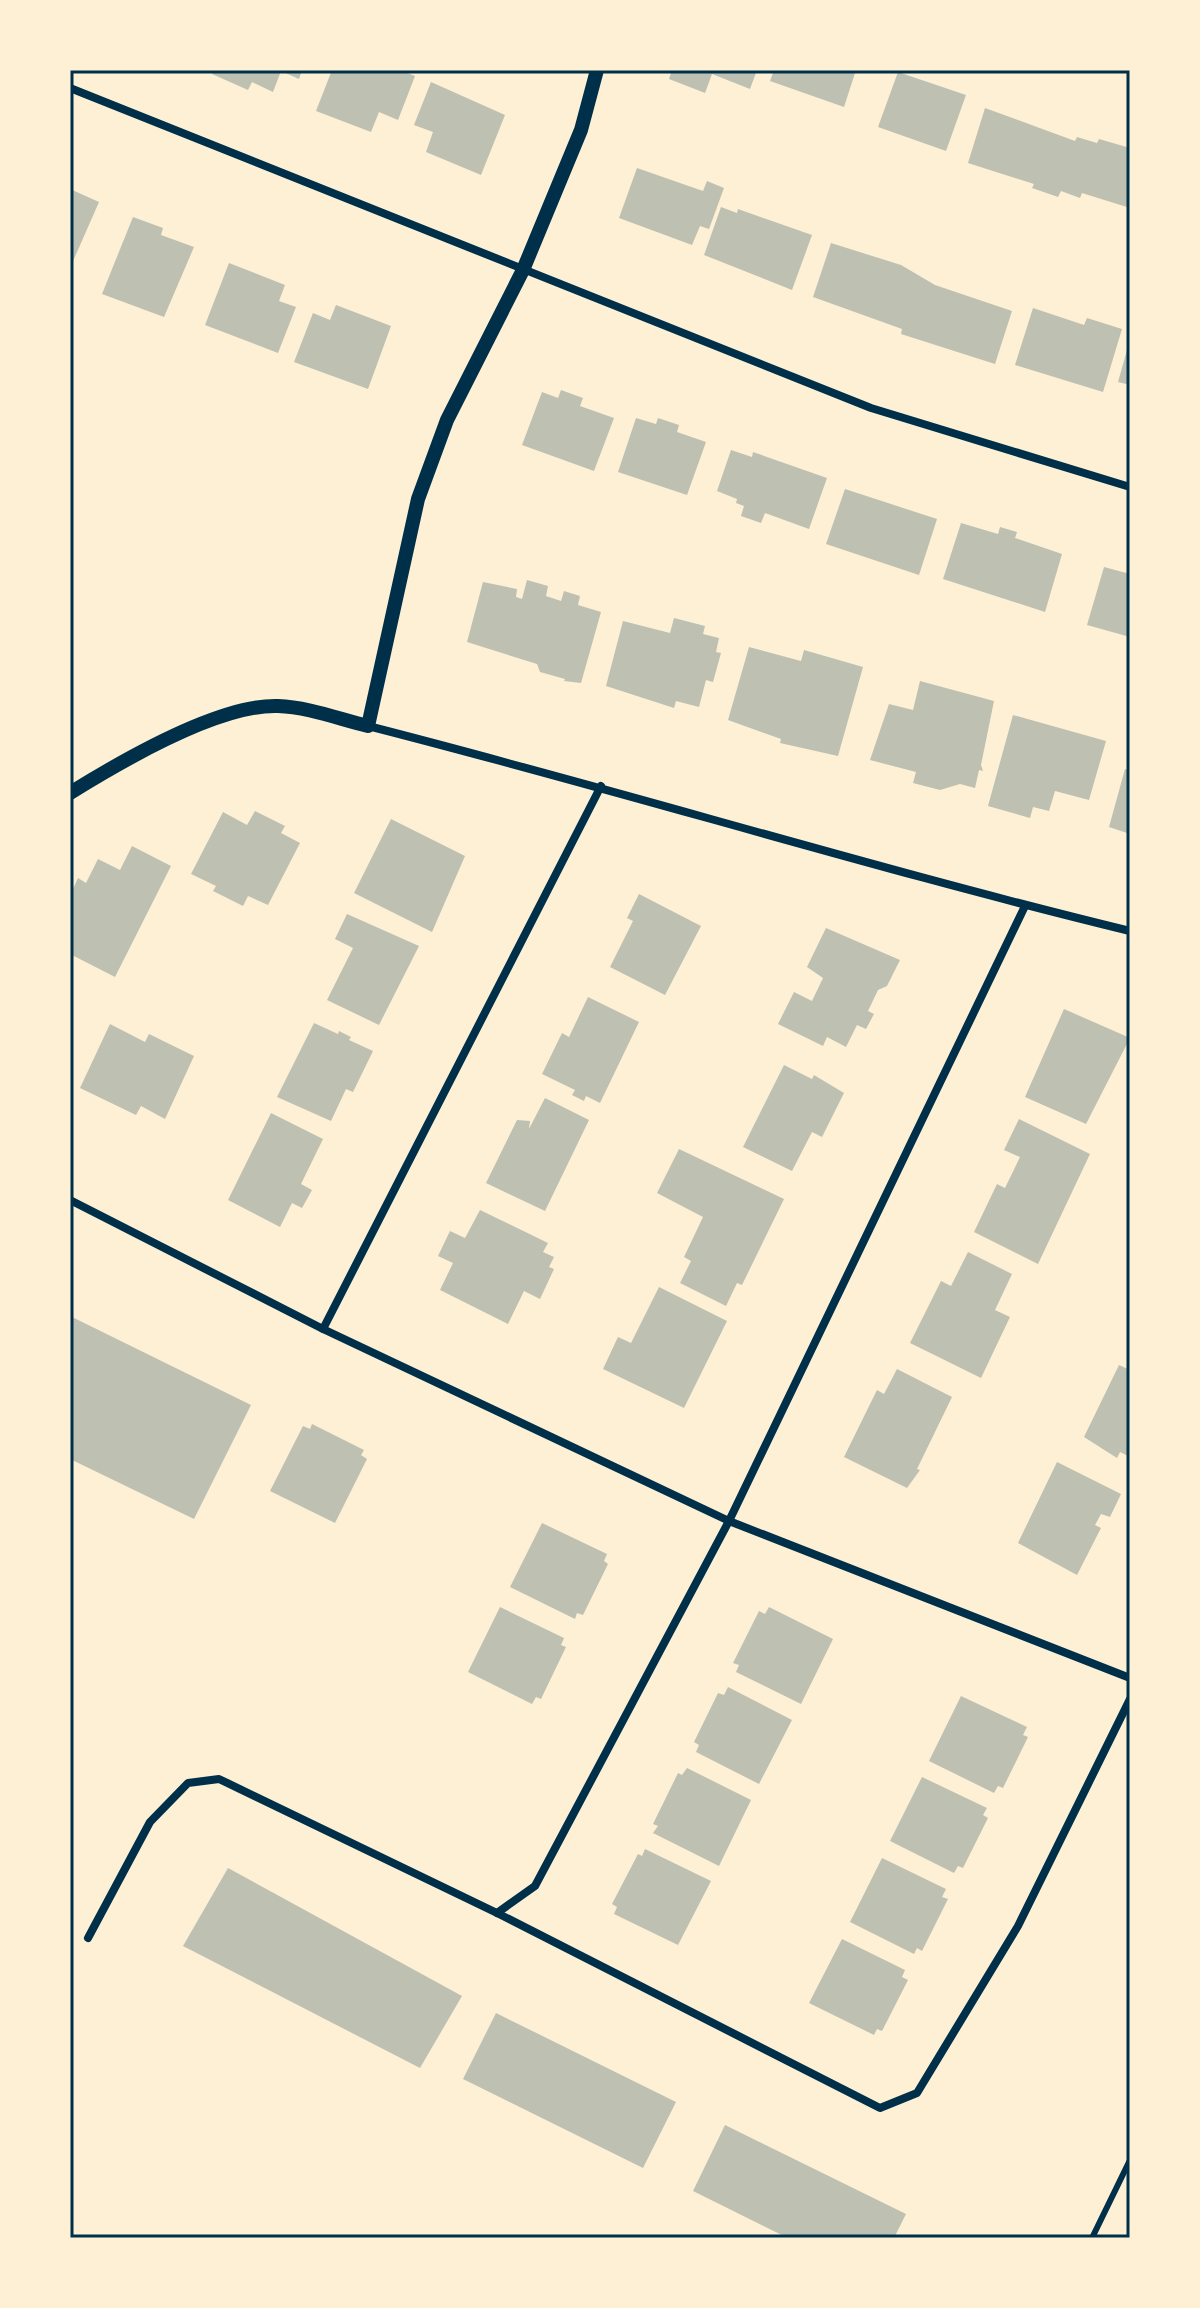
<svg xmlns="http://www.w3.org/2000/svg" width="1200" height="2308" font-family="'Crimson Pro',serif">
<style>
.building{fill:#bec0b2}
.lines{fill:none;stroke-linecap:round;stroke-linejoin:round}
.service{stroke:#003049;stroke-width:6}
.minor{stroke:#003049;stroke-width:8}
.tertiary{stroke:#003049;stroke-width:14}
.neatline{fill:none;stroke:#003049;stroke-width:3}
</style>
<rect width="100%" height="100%" fill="#fdf0d5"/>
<!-- building -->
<g class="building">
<polygon points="214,70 302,70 299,79 281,71 273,92 252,82 248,90 212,74"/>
<polygon points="332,70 400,70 415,76 398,120 379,112 371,132 316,111"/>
<polygon points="672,70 757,70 750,89 712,74 705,93 669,79"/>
<polygon points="774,70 856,70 844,107 770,81"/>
<polygon points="898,72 966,95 946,151 878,127"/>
<polygon points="431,82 505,115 481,175 426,152 433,132 414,125"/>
<polygon points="985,108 1075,141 1077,137 1097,143 1099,139 1130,148 1130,208 1082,193 1080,198 1061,191 1058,197 1032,188 1034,184 968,163"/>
<polygon points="637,168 703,191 707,181 724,188 709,229 700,226 692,245 619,218"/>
<polygon points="70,189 99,202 70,268"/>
<polygon points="721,207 737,213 738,209 812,235 792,290 704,255"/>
<polygon points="133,217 163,228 161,235 194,247 164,317 102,294"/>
<polygon points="831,243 901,265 935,285 1012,311 995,364 901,334 902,329 813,297"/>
<polygon points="229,263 285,285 279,301 296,307 278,353 205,325"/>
<polygon points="336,305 391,326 368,389 294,362 313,313 330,320"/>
<polygon points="1033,308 1084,325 1087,318 1122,329 1103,392 1015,365"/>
<polygon points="1129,343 1130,343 1130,385 1118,382"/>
<polygon points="561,390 583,398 580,406 614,418 594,471 522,445 542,392 558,398"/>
<polygon points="636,418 656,424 658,418 679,425 677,432 706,442 687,495 618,472"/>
<polygon points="731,450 752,457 753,452 827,478 809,529 765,513 761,523 741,516 744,506 736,503 737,499 717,491"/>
<polygon points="845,489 937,519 919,575 826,544"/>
<polygon points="961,523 998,534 1000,527 1017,532 1015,538 1062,554 1045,612 943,579"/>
<polygon points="1104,567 1130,574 1130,637 1087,625"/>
<polygon points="527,580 548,586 546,596 561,601 564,591 580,596 578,605 601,612 581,683 564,681 565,679 540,672 537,664 467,642 483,582 517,589 516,597 522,599"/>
<polygon points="674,618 705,626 703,634 719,638 716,652 721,653 713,682 706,680 699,707 676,701 674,708 606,686 623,621 670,633"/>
<polygon points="749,647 801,661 804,650 863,667 838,756 780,743 781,739 728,720"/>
<polygon points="920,681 994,701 981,765 983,771 979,770 975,788 960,784 940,790 913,783 916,772 870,760 889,704 913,710"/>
<polygon points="1013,715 1106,741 1089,800 1055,791 1049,811 1033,807 1030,818 988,806"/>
<polygon points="1125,769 1130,770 1130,834 1109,827"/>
<polygon points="255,811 285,826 281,833 300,843 268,905 248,896 243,906 213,891 216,886 191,874 223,812 247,825"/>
<polygon points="391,819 465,856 432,932 354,893"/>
<polygon points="132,846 171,866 115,977 70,954 70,888 73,889 78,878 86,883 98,859 120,870"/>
<polygon points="639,894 701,926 665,995 610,967 633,921 627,918"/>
<polygon points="347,914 419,946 379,1025 327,1000 353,948 335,939"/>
<polygon points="826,928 900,960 887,986 878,990 868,1011 874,1014 866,1029 857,1025 846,1047 827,1037 823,1046 778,1024 794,992 812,1001 823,978 807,967"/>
<polygon points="588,997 639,1022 600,1103 586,1096 584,1101 572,1095 575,1090 542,1074 562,1033 569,1037"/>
<polygon points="1064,1009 1130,1038 1086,1124 1025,1097"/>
<polygon points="314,1023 338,1034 339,1031 351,1037 349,1040 373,1051 353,1092 346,1089 331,1121 277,1097"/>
<polygon points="110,1024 145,1042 149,1034 194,1056 165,1119 141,1106 136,1115 80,1088"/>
<polygon points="784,1065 812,1079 814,1075 844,1093 822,1137 812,1132 792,1171 743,1147"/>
<polygon points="545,1098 589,1120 545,1211 486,1183 517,1120 530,1121 529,1129"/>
<polygon points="271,1113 323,1139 301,1184 312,1190 302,1208 292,1203 280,1227 228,1200"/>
<polygon points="1019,1119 1090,1154 1038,1264 974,1232 997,1184 1005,1188 1020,1157 1004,1150"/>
<polygon points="679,1149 784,1199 742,1285 737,1283 726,1306 680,1283 691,1261 684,1257 703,1217 657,1193"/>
<polygon points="480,1210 548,1243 543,1252 554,1257 549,1267 554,1269 540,1299 524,1291 508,1324 440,1290 453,1263 438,1256 450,1231 465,1238"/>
<polygon points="968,1252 1012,1274 995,1310 1010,1317 981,1378 910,1343 941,1281 951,1286"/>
<polygon points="659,1287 727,1321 684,1408 603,1369 618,1337 631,1343"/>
<polygon points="70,1316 251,1405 194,1519 70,1459"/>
<polygon points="1119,1365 1130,1370 1130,1457 1120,1452 1117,1458 1084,1437"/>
<polygon points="897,1369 952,1397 917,1469 920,1470 907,1488 844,1457 877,1390 884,1394"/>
<polygon points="312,1424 364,1450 361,1455 367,1459 335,1523 270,1491 303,1426 310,1429"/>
<polygon points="1057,1462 1121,1494 1110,1517 1101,1514 1095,1525 1101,1528 1077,1575 1018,1543"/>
<polygon points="542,1523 607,1554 604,1561 608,1564 583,1615 577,1613 575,1619 510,1587"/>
<polygon points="500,1607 564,1638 561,1645 566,1647 541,1699 536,1697 532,1704 468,1672"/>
<polygon points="769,1607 833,1639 801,1704 736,1672 739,1665 733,1663 759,1611 765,1614"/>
<polygon points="728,1687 792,1720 759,1784 696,1752 699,1745 694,1742 718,1693 724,1695"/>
<polygon points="961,1696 1027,1727 1023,1735 1028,1737 1003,1788 998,1786 994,1793 929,1761"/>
<polygon points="687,1768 751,1800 719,1866 653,1833 658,1826 653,1824 678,1773 682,1775"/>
<polygon points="922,1777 987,1808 983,1815 988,1818 963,1868 958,1866 954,1873 890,1841"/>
<polygon points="645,1849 711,1881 678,1945 614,1914 617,1907 612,1904 638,1854 642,1856"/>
<polygon points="882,1858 946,1889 942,1897 948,1899 922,1951 917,1948 914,1954 850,1922"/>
<polygon points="228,1868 462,1996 420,2068 183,1946"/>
<polygon points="842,1939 905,1970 902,1977 908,1980 882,2031 877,2029 874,2035 809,2003"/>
<polygon points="496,2013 676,2102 643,2168 463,2079"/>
<polygon points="725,2125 906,2214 894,2238 788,2238 693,2191"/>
</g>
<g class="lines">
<!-- service -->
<polyline class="service" points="1092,2238 1130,2160"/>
<!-- minor -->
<g class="minor">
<polyline points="70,88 871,408 1130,487"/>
<path d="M368,726C623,791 875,869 1130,931"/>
<polyline points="70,1200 323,1329 729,1521 1130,1678"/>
<polyline points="323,1329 601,786"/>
<polyline points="497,1913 535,1886 729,1521 1025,906"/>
<polyline points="88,1938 150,1822 188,1783 219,1779 497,1913 880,2108 917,2093 1018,1926 1130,1699"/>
</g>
<!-- tertiary -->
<path class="tertiary" d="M70,793C120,762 219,704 278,706C308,707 339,719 368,726L418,499L447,420L523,270L581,130L597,70"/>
</g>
<!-- border -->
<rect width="1200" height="2308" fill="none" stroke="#fdf0d5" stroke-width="144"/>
<rect x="72" y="72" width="1056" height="2164" class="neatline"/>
</svg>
